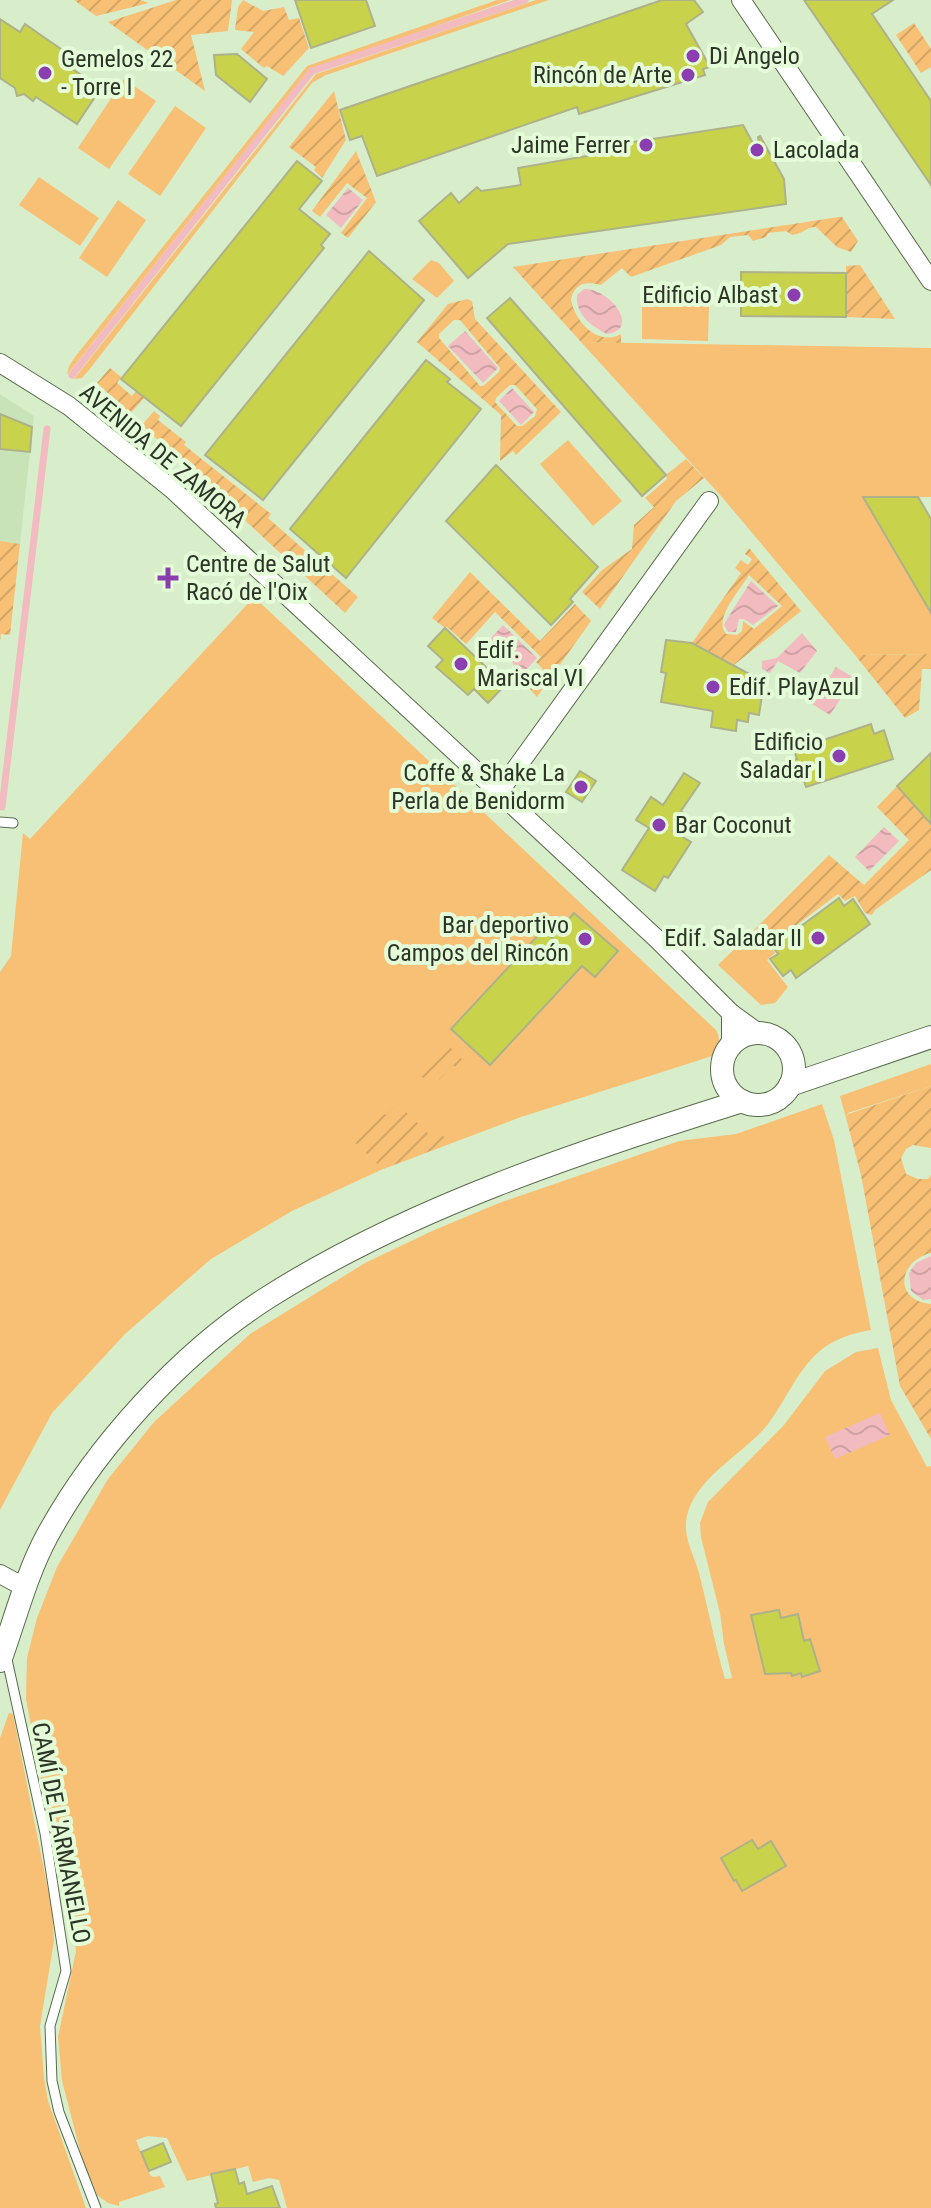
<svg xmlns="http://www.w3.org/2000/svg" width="931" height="2208" font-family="'Roboto Condensed',sans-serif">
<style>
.built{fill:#c9e3b9}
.green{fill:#f7c075}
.garden{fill:url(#garden-furrows);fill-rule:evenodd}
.water{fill:url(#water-waves)}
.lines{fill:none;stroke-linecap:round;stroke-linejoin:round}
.stream{stroke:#f1bbbf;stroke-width:7}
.building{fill:#c8d24a;stroke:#adb28b;stroke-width:2}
.service-casing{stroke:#586b4c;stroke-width:11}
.minor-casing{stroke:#586b4c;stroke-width:20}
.tertiary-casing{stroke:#586b4c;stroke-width:24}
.service{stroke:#fff;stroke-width:9}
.minor{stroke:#fff;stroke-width:18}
.tertiary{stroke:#fff;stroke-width:22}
.poi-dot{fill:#8b3eaf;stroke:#e5fcd8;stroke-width:3}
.labels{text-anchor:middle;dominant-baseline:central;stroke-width:8;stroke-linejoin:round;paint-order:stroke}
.poi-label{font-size:24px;fill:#2c3527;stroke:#e5fcd8;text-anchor:start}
.street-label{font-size:24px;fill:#2c3527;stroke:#e5fcd8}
</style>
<defs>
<pattern id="garden-furrows" width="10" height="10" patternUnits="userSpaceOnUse" patternTransform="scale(2)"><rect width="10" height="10" fill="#f7c075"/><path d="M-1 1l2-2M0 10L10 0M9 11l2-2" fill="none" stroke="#d4a665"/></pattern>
<pattern id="water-waves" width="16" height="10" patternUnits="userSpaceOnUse" patternTransform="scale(2)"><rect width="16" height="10" fill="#f1bbbf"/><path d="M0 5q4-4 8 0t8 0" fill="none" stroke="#cfa1a4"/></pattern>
</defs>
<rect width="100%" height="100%" fill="#d8eecb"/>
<!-- built -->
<polygon class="built" points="0,394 34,416 20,544 0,541"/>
<!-- green -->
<g class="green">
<polygon points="497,0 510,0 308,71 67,375 69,366 75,357 307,66"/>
<polygon points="536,0 549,0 326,75 312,83 89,370 82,378 74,379 316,74"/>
<polygon points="124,79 156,101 109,169 78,148"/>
<polygon points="175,106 206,128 160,196 128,174"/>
<polygon points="39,177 99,218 80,246 19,205"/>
<polygon points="118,200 146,220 107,277 79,258"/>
<polygon points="431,260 439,263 454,281 437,298 412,279"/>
<polygon points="642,305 709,306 708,341 642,339"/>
<polygon points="581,342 931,348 931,497 863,498 931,613 931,654 855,655 721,496"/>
<polygon points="568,440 622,501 593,526 540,464"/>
<path d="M254,597L716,1030C721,1039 719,1046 714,1055L706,1058L521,1117L383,1169L292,1211L211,1259L125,1334L52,1413L0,1510V972L11,956L23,833L30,839Z"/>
<polygon points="753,931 771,944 775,953 767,960 788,987 775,1003 761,1005 718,965"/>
<polygon points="931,1064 931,1086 848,1113 846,1118 840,1096"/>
<path d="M822,1104L834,1140L871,1330C853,1333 836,1338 821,1350C797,1370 787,1399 768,1424C744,1455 687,1481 686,1526C685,1540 695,1558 699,1573C708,1608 715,1644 725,1679L732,1678L724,1644L720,1613L701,1537L700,1523L708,1502L784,1425L825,1371L856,1352L878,1348L891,1400L927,1467L931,1466V2208H287L279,2180L269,2178L253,2182L248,2166L187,2181L167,2138L148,2136L136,2140L150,2175L153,2177L160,2176L165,2187L119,2202V2206L108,2203L97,2195L82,2158L62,2081L58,2037L76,1951L70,1902L55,1855L26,1699L27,1658L37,1618L57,1567L108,1479L154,1422L250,1334L365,1263L432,1231L499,1203L679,1141L736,1134Z"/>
<polygon points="9,1713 13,1714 52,1910 54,1941 40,2026 44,2078 48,2101 86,2208 0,2208 0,1738"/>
</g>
<!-- garden -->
<g class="garden">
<polygon points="74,0 140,0 149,3 96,16"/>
<polygon points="176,0 232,0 228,31 191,35 205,91 108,22"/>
<polygon points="243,0 263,11 284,7 289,20 299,18 309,48 283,76 267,66 264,68 241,49 254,32 235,30 238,7"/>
<polygon points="914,23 931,49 931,67 921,73 896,35"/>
<polygon points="334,91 346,140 322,178 314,170 316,167 289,147"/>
<polygon points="356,151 376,202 348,238 341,233 367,198 347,183 320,217 312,211"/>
<path d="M839,217H842L858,241L851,252L837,247L816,227C806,227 803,234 792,235L786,231L768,233L766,237L753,241L748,235L730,237L721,245L631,277L622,268L601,285C586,281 575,283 571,299C574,321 598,347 621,334V343L581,342L513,267Z"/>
<polygon points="860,265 895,319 846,317 846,266"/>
<path d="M467,299L472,301L475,319L561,412L516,455L513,451L500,461L501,415L417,342L448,304ZM454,320H460L500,368L499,372L483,386H480L439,338V334ZM510,385H515L537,409L535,416L522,426H517L495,402L496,398Z"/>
<polygon points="110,368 121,377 117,383 132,396 136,391 144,398 130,414 97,383"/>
<polygon points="154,411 160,416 158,420 186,442 184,445 271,514 268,518 358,597 345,613 142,425"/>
<polygon points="686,459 704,478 676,501 600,609 582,592 602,570 632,549 634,525 654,507 645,498 667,479 666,475"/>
<polygon points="0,541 20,544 10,635 1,634 0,641"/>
<path d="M749,548L801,611L734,665L692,643L741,573L735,568L741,560L748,565L752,559L745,554ZM749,575L782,606L754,629L743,621L742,631L737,635L726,634C713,619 740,590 749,575Z"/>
<polygon points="470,572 540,641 575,604 591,621 537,697 529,688 543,669 536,662 541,657 495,612 466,644 447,627 445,628 432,618"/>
<polygon points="931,654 931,669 922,669 919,710 905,718 855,655"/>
<polygon points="897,786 931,824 931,870 875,910 872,915 865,913 855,896 845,901 838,894 771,944 753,931 829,855 864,885 909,840 877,807"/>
<polygon points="448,1045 465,1062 458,1070 453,1065 439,1080 432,1074 426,1081 420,1075"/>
<path d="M931,1086V1148L913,1145L906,1149L901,1158L906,1174L918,1179H928L931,1175V1253C898,1261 893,1300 931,1304V1439L900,1386L861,1175L846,1118L848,1114Z"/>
<polygon points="398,1104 433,1138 440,1133 451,1143 383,1169 352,1140 382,1112 386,1115"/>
</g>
<!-- water -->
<g class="water">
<polygon points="348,188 363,200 341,228 326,215"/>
<path d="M584,289C609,288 642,329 607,334C591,326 575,314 577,295Z"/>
<polygon points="465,331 498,368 483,383 448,346"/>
<polygon points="512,388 534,412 521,425 499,401"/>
<polygon points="751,581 778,606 753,625 744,619 739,619 736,632 728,632 724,625 727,619"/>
<polygon points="503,625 537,658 523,673 489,640"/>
<polygon points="802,633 817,651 800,673 778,661 770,673 762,669 762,661 777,658"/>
<polygon points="836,667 854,678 830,715 812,704"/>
<polygon points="884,827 899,841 869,871 855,857"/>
<polygon points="931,1256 931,1299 923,1300 911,1291 909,1273 916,1263"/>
<polygon points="880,1413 890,1435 835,1459 825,1437"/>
</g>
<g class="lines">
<!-- stream -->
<g class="stream">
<polyline points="72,375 312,71 525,0"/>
<polyline points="2,807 47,429"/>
</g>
</g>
<!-- building -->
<g class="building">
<polygon points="295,0 366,0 375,26 311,48"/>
<polygon points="662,0 694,0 703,12 686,24 710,67 703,69 705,75 579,114 577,107 377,176 362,136 350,140 340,110"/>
<polygon points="804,0 893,0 872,14 931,101 931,185"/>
<polygon points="0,19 20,32 25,24 45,38 80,62 74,70 101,88 77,124 36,97 33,101 24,94 17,96 15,88 0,78"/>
<polygon points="237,54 267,79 250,102 216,75 214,55"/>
<polygon points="743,125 761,158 758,137 760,136 784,179 786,204 508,244 468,278 419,221 451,193 459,203 477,187 481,191 521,185 518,168 627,149 626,143"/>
<polygon points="297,161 322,181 299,209 330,234 321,245 324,248 181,426 121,379"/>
<polygon points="369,251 424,300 263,500 205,455"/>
<polygon points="741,272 846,273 846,317 741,316"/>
<polygon points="510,298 666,475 642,496 487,318"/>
<polygon points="426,360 450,379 447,382 481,409 346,578 290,529"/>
<polygon points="0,414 32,427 30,452 0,449"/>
<polygon points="496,465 598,567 570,599 573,602 551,625 446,521"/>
<polygon points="863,497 918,497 931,519 931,613"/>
<polygon points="445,628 505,685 488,703 474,689 468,695 436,667 443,660 428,646"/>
<polygon points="666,640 692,643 764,682 759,715 749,713 748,722 737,720 736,731 711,727 713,711 661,702 666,673 661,672"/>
<polygon points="871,724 874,734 884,730 893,759 806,787 803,778 793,781 788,762 797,759 794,750"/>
<polygon points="931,753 931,824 897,786"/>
<polygon points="580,771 596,781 582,802 566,792"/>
<polygon points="684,773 700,783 681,811 684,814 673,831 691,842 668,878 664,876 655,891 622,870 649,828 636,820 651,797 663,805"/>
<polygon points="839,898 844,906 853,899 870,924 796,978 791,970 783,976 770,959 778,954 773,947"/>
<polygon points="574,913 618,951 595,977 582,966 490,1065 451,1029 543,930 552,938"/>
<polygon points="779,1610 781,1618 798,1614 804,1641 810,1639 820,1671 802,1677 801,1673 792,1676 791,1673 765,1674 751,1615"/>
<polygon points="752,1840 758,1849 771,1841 786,1866 742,1891 736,1880 734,1881 721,1858"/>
<polygon points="163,2143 171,2162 149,2171 141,2152"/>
<polygon points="235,2169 239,2184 244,2182 247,2194 272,2186 280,2208 216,2208 215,2204 218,2203 211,2174"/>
</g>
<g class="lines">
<!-- service casing -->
<g class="service-casing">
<g id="service">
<polyline points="0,822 13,823"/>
<polyline points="6,1655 45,1833 66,1971 50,2026 52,2081 59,2112 96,2208"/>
</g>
</g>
<!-- minor casing -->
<g class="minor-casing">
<g id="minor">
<polyline points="741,0 931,281"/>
<polyline points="0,363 69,406 172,489 658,940 731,1013 757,1032"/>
<polyline points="499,792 709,501"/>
<polyline points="731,1045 731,1013"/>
<polyline points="0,1574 26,1588"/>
</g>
</g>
<!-- tertiary casing -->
<g class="tertiary-casing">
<g id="tertiary">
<circle cx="758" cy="1069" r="36"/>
<polyline points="790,1085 931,1037"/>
<path d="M0,1661C15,1620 26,1575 47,1536C96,1446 181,1353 267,1298C410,1207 580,1152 742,1101"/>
</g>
</g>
<!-- service -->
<use href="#service" class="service"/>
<!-- minor -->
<use href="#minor" class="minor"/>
<!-- tertiary -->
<use href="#tertiary" class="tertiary"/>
</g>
<!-- markers -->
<g class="poi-dot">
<circle cx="693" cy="56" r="8"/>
<circle cx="45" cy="73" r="8"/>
<circle cx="688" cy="75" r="8"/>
<circle cx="646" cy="145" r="8"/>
<circle cx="757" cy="150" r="8"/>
<circle cx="794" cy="295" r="8"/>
<path d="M164 566h8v8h8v8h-8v8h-8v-8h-8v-8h8z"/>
<circle cx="461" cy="664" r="8"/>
<circle cx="713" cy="687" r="8"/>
<circle cx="839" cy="756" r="8"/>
<circle cx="581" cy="787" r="8"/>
<circle cx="659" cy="825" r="8"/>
<circle cx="818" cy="938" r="8"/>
<circle cx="585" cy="939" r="8"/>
</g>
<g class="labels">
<!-- poi labels -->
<g class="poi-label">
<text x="709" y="56">Di Angelo</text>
<text x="61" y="59">Gemelos 22<tspan x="61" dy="28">- Torre I</tspan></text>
<text x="672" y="75" text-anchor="end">Rincón de Arte</text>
<text x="630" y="145" text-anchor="end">Jaime Ferrer</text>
<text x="773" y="150">Lacolada</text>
<text x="778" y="295" text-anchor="end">Edificio Albast</text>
<text x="186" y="564">Centre de Salut<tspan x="186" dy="28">Racó de l'Oix</tspan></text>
<text x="477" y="650">Edif.<tspan x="477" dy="28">Mariscal VI</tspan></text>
<text x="729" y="687">Edif. PlayAzul</text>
<text x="823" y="742" text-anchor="end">Edificio<tspan x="823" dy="28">Saladar I</tspan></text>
<text x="565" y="773" text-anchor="end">Coffe &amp; Shake La<tspan x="565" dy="28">Perla de Benidorm</tspan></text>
<text x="675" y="825">Bar Coconut</text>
<text x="569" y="925" text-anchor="end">Bar deportivo<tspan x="569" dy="28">Campos del Rincón</tspan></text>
<text x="802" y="938" text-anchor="end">Edif. Saladar II</text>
</g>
<!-- street labels -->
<g class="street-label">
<text transform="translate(163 456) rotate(40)">AVENIDA DE ZAMORA</text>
<text transform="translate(61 1833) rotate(79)">CAMÍ DE L'ARMANELLO</text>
</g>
</g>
</svg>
